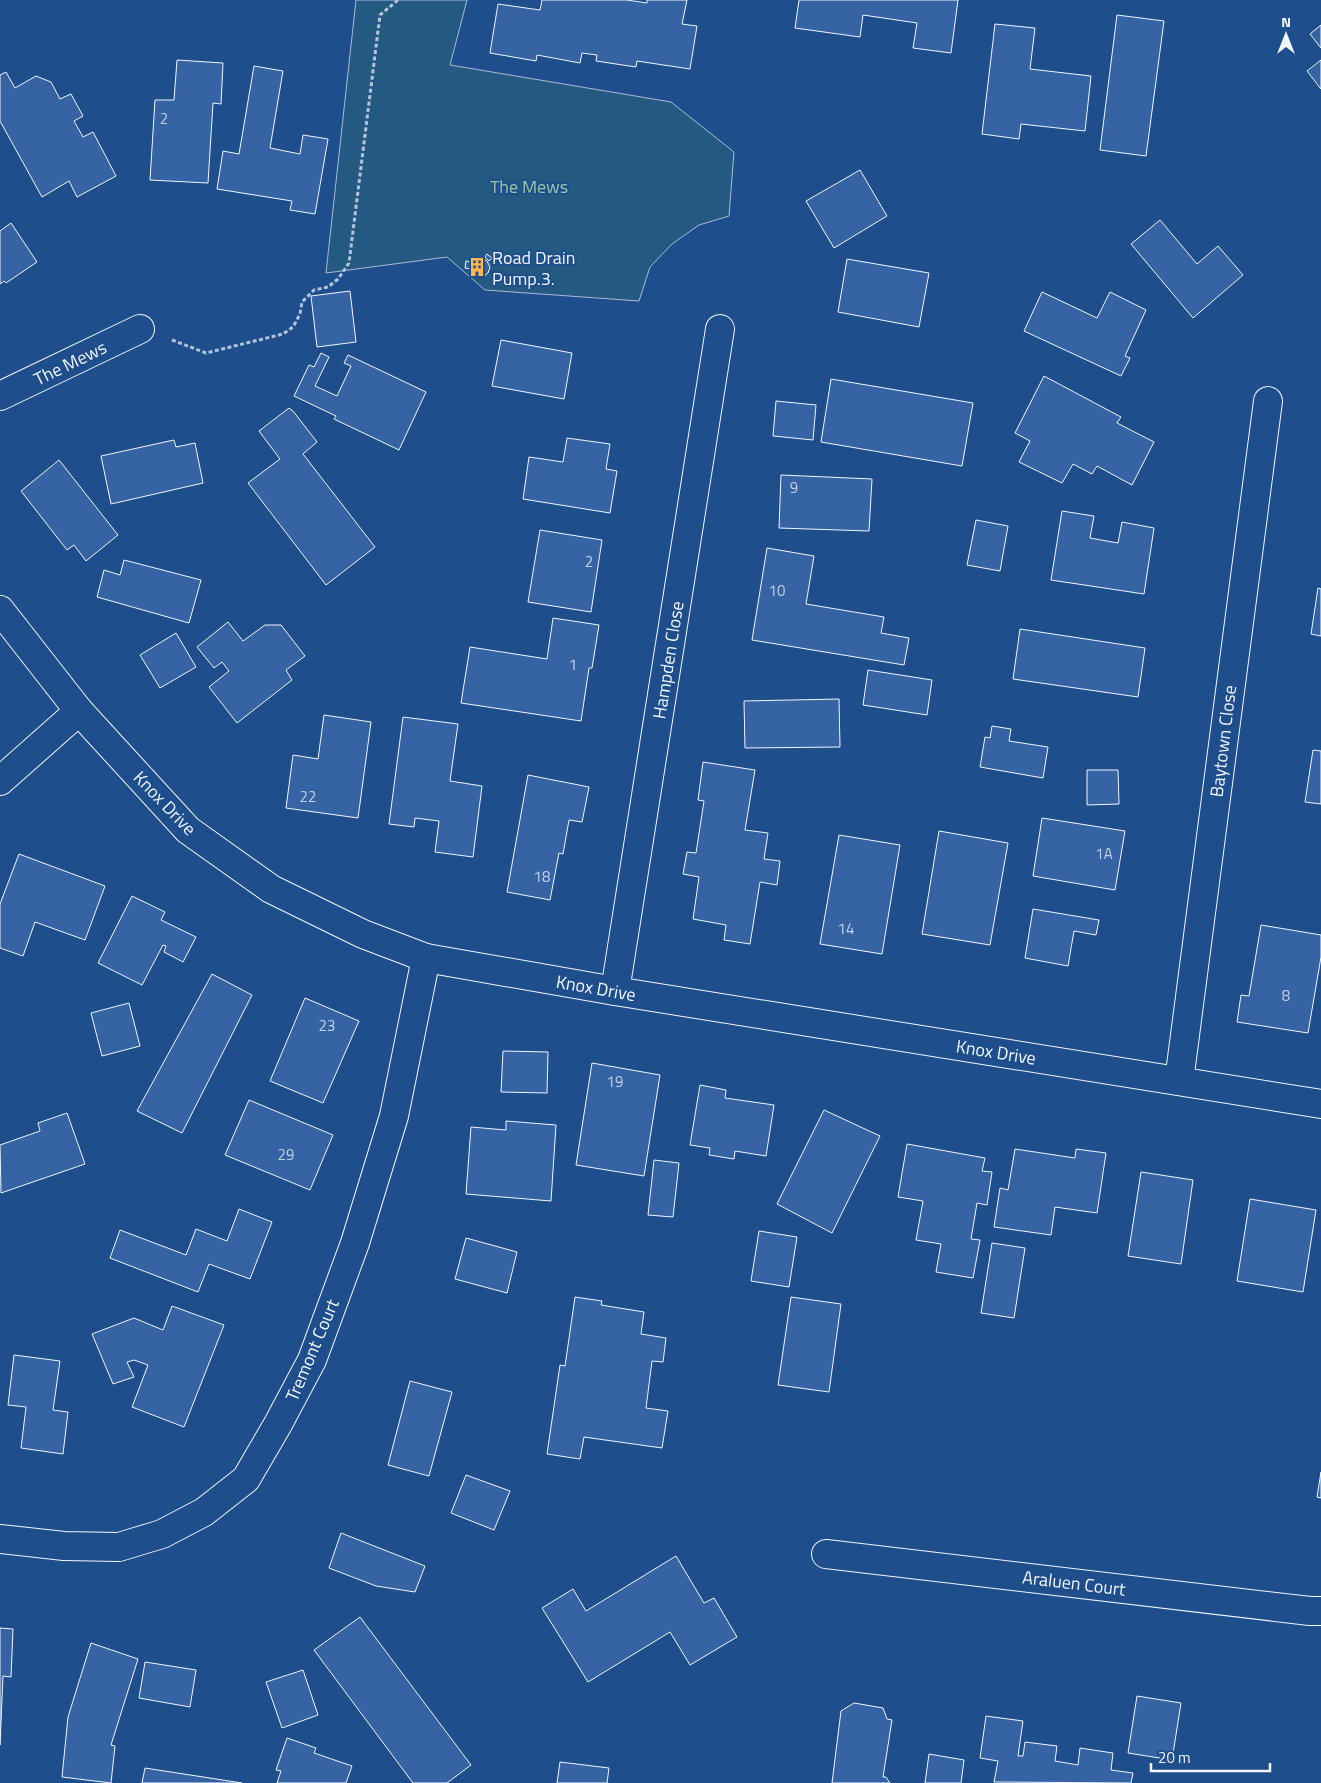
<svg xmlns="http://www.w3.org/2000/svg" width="1321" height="1783" font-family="'Titillium Web',sans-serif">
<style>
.green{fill:#245a82;stroke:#a8bbd7}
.building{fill:#3563a3;stroke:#f2f6ff}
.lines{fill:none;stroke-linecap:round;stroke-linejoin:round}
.street-casing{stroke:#f2f6ff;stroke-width:30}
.path{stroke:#b3c4dc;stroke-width:3;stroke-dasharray:4 2.5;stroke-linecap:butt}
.street{stroke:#1f4e8c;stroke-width:28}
.labels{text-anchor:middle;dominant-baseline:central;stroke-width:4;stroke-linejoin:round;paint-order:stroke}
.number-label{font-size:15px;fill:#c3d1e8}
.park-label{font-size:18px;fill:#97c8a6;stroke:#1f4e8c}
.poi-label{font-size:18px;fill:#f2f6ff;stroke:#1f4e8c;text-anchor:start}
.street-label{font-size:18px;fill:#f2f6ff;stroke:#1f4e8c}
</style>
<rect width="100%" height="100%" fill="#1f4e8c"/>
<!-- green -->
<polygon class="green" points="356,0 467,0 450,65 671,102 734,152 729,216 699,225 672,244 650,267 639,301 485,290 447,257 326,273"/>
<!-- building -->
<g class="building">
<polygon points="542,0 627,0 647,3 647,0 687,0 682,24 697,26 690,69 637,61 636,67 596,61 597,55 582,53 580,63 537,55 536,61 490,53 498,4 540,10"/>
<polygon points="799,0 958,0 951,53 913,48 917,23 863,15 860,37 795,28"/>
<polygon points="1117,15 1164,21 1146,156 1100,150"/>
<polygon points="995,24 1035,28 1030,69 1091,76 1085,131 1021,124 1019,139 982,134"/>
<polygon points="1321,25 1321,48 1310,34"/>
<polygon points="177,60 223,63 221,104 213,103 208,183 150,180 155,100 174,100"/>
<polygon points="1321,60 1321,89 1307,71"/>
<polygon points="254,66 283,71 270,148 300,154 303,135 328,139 315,214 290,210 292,201 217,189 223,151 239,154"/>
<polygon points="6,72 15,88 36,76 51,82 60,99 71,94 83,116 74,121 83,137 93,132 116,176 77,197 69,181 42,197 0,121 0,75"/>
<polygon points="860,170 887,216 834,248 806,201"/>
<polygon points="1160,220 1197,264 1218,246 1243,275 1193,318 1131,244"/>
<polygon points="11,223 37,262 6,283 4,281 0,284 0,231"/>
<polygon points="487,254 492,258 489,261 485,257"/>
<polygon points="480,257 487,261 490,267 488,273 483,277 476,276 471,269 465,268 466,261 472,262"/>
<polygon points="847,259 929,273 919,327 838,312"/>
<polygon points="350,291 356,342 317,347 311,296"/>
<polygon points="1042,292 1097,318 1110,292 1146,310 1125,356 1130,358 1121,376 1024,331"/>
<polygon points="501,340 572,353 564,399 492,386"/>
<polygon points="321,353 329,357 315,386 337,396 351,366 344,363 348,355 426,392 399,450 334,419 336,416 294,396 309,365 314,367"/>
<polygon points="1044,376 1121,417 1117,423 1154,442 1132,485 1097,466 1092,474 1073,464 1062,483 1019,462 1030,441 1015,433"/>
<polygon points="831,379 973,403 962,466 821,442"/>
<polygon points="776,401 816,405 813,440 773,436"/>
<polygon points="289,408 293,411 317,442 303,454 375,547 326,585 248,483 280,459 259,431"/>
<polygon points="567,438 610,444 606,469 617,471 610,513 523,499 529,457 563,462"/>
<polygon points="174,440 176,447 195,443 203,483 111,504 101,456"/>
<polygon points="59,460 118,535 86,561 74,545 67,550 21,491"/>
<polygon points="781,475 872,479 869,531 779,528"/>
<polygon points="1062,511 1094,516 1090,538 1118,543 1122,522 1154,528 1144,594 1051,580"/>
<polygon points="976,520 1008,526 1000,571 967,565"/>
<polygon points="540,530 602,540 591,612 528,602"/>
<polygon points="767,548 814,556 806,604 884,617 881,633 909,638 904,665 752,640"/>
<polygon points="124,560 201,580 189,623 97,597 104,570 120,575"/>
<polygon points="1318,588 1321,589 1321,636 1311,634"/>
<polygon points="553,618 599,625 592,668 589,668 581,721 461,703 470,647 547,659"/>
<polygon points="228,622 243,641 265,625 281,625 305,656 286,670 292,680 237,723 209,687 229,671 222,662 214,668 197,647"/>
<polygon points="1020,629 1145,648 1138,697 1013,679"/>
<polygon points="176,633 196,667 160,688 140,655"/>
<polygon points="868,670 932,680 927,715 863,705"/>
<polygon points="839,699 840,747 745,748 744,701"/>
<polygon points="324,715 371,722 358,818 286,808 293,755 318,759"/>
<polygon points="403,717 458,724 450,781 482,786 473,857 435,852 439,821 415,818 414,827 389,824"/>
<polygon points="992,726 1011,729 1009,741 1048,747 1043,778 980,767 985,737 990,738"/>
<polygon points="1313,750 1321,751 1321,804 1305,802"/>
<polygon points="703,762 755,770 745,830 768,833 764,859 780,861 777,885 760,882 750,944 724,940 726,925 693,919 699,877 683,874 687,852 696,853 704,801 698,800"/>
<polygon points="1087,770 1118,770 1119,804 1087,805"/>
<polygon points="528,775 589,787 582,822 569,820 563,854 559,853 550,900 507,892"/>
<polygon points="1042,818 1125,831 1115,890 1033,876"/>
<polygon points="939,831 1008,843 990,945 922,934"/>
<polygon points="839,835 900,845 882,954 820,944"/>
<polygon points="19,854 105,886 85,940 35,922 23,956 0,948 0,904"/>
<polygon points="132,896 165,912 161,920 196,937 183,962 164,952 166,946 163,945 142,985 98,963"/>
<polygon points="1033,909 1099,920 1096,935 1074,931 1068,966 1025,958"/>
<polygon points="1261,925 1321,935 1321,957 1308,1033 1237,1022 1241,995 1249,996"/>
<polygon points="212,974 252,995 182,1133 137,1111"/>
<polygon points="305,998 359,1021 323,1103 270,1081"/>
<polygon points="129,1003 140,1046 102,1056 91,1013"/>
<polygon points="503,1051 548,1052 547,1093 501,1092"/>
<polygon points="592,1063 660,1075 644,1176 576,1165"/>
<polygon points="700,1085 726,1090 725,1098 774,1105 766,1156 735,1151 734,1159 709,1155 710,1148 690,1145"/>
<polygon points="249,1100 333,1135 310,1190 225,1155"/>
<polygon points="824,1110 880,1136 832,1233 777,1204"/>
<polygon points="67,1113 85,1164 1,1193 0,1145 40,1131 38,1123"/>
<polygon points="506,1121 556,1125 551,1201 466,1194 471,1127 506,1130"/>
<polygon points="907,1144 985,1158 982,1171 992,1172 987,1205 977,1203 971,1239 980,1240 973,1278 936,1272 941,1244 916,1240 923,1201 898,1197"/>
<polygon points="1015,1149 1075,1158 1076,1149 1106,1153 1097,1213 1055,1207 1051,1235 994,1227 1000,1188 1008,1190"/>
<polygon points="654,1160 679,1163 673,1217 648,1215"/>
<polygon points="1141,1172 1193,1180 1181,1264 1128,1256"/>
<polygon points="1250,1199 1316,1210 1303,1292 1237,1281"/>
<polygon points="239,1209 272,1222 250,1279 209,1264 198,1292 110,1258 120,1230 186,1255 196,1229 227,1241"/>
<polygon points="759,1231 797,1237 789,1287 751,1281"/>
<polygon points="466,1238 517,1252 507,1293 455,1279"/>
<polygon points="992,1243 1025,1248 1014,1318 981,1313"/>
<polygon points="575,1297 602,1301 601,1305 644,1312 641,1334 666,1338 663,1362 652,1361 646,1408 668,1411 662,1448 584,1437 580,1459 547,1454 560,1365 565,1366"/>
<polygon points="791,1297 841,1304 829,1392 778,1385"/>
<polygon points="172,1306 224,1325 184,1427 132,1407 148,1365 134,1360 127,1362 134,1377 113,1384 92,1334 134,1318 163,1330"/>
<polygon points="14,1355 60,1361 53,1410 68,1412 63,1454 21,1448 26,1407 8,1405"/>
<polygon points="410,1381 452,1392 429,1476 388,1465"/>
<polygon points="1321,1472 1321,1498 1317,1497"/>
<polygon points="466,1475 510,1491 494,1530 451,1513"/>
<polygon points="341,1533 425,1566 415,1592 376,1586 329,1568"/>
<polygon points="676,1556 704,1603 714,1598 737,1637 690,1665 670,1632 588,1682 542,1608 573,1589 586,1611"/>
<polygon points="360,1617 471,1765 447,1783 413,1783 314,1650"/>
<polygon points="0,1628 13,1629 11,1677 3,1676 0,1745"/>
<polygon points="91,1643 138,1659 111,1745 115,1746 111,1783 62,1777 68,1717"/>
<polygon points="145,1662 196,1670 190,1707 139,1698"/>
<polygon points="303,1670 318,1715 282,1728 266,1682"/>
<polygon points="1137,1696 1181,1703 1172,1760 1128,1753"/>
<polygon points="854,1703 883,1708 887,1719 892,1720 883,1777 886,1777 890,1783 832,1783 841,1711"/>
<polygon points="986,1716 1023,1721 1018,1756 1023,1756 1025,1742 1057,1746 1055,1761 1078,1765 1080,1748 1113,1753 1111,1770 1133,1773 1131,1783 994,1782 998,1761 980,1758"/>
<polygon points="287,1738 316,1748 314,1753 352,1766 346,1783 277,1783 281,1771 276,1770"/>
<polygon points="929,1754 964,1760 961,1783 925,1783"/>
<polygon points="560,1762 609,1768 607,1783 557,1783"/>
<polygon points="145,1768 242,1783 142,1783"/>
</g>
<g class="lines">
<!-- street casing -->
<g class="street-casing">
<g id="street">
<polyline points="0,396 140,329"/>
<polyline points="0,610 79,711 188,830 271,889 363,934 426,958 615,991 1321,1104"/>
<polyline points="0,781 79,711"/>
<polyline points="615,991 720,329"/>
<polyline points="1179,1081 1268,401"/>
<polyline points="0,1539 64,1546 119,1547 162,1534 204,1512 246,1479 278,1424 312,1360 355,1243 394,1116 426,958"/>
<polyline points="826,1554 1310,1611 1321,1611"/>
</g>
</g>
<!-- path -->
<polyline class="path" points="172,340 206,353 283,334 293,327 300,314 302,302 314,290 328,287 338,279 349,263 380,15 398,0"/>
<!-- street -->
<use href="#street" class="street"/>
</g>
<!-- icons -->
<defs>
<g id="building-bare" transform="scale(1.5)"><path d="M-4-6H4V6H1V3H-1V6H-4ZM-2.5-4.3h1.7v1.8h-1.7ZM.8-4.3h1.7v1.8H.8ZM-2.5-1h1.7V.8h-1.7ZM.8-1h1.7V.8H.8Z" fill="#ffb74d" stroke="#1f4e8c" stroke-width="2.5" paint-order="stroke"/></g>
</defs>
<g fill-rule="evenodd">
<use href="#building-bare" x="477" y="267"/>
</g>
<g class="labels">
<!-- number labels -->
<g class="number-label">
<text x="164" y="118">2</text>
<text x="794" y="487">9</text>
<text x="589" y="561">2</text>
<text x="777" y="590">10</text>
<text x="573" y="664">1</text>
<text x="308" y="796">22</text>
<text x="1104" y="853">1A</text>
<text x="542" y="876">18</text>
<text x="846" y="928">14</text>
<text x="1286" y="995">8</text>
<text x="327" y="1025">23</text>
<text x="615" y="1081">19</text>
<text x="286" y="1154">29</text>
</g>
<!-- park labels -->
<g class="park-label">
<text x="529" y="186">The Mews</text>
</g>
<!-- poi labels -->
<g class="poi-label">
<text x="492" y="257">Road Drain<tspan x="492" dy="21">Pump.3.</tspan></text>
</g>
<!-- street labels -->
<g class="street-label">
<text transform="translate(70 363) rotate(-26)">The Mews</text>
<text transform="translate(668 660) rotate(-81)">Hampden Close</text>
<text transform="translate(1223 741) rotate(-83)">Baytown Close</text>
<text transform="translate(165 803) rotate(46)">Knox Drive</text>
<text transform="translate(596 988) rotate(10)">Knox Drive</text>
<text transform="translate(996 1052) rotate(9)">Knox Drive</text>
<text transform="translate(312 1350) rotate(-67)">Tremont Court</text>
<text transform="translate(1074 1583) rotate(7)">Araluen Court</text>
</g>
</g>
<!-- north arrow -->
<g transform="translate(1286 35)" stroke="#1f4e8c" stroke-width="4" paint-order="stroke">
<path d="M0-4L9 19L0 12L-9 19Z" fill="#f2f6ff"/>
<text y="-8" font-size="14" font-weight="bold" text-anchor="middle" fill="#f2f6ff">N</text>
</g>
<!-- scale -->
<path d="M1151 1763v8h119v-8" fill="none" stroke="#f2f6ff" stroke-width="2.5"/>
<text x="1158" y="1763" font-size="15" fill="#f2f6ff" stroke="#1f4e8c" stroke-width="4" paint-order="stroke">20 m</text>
</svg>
